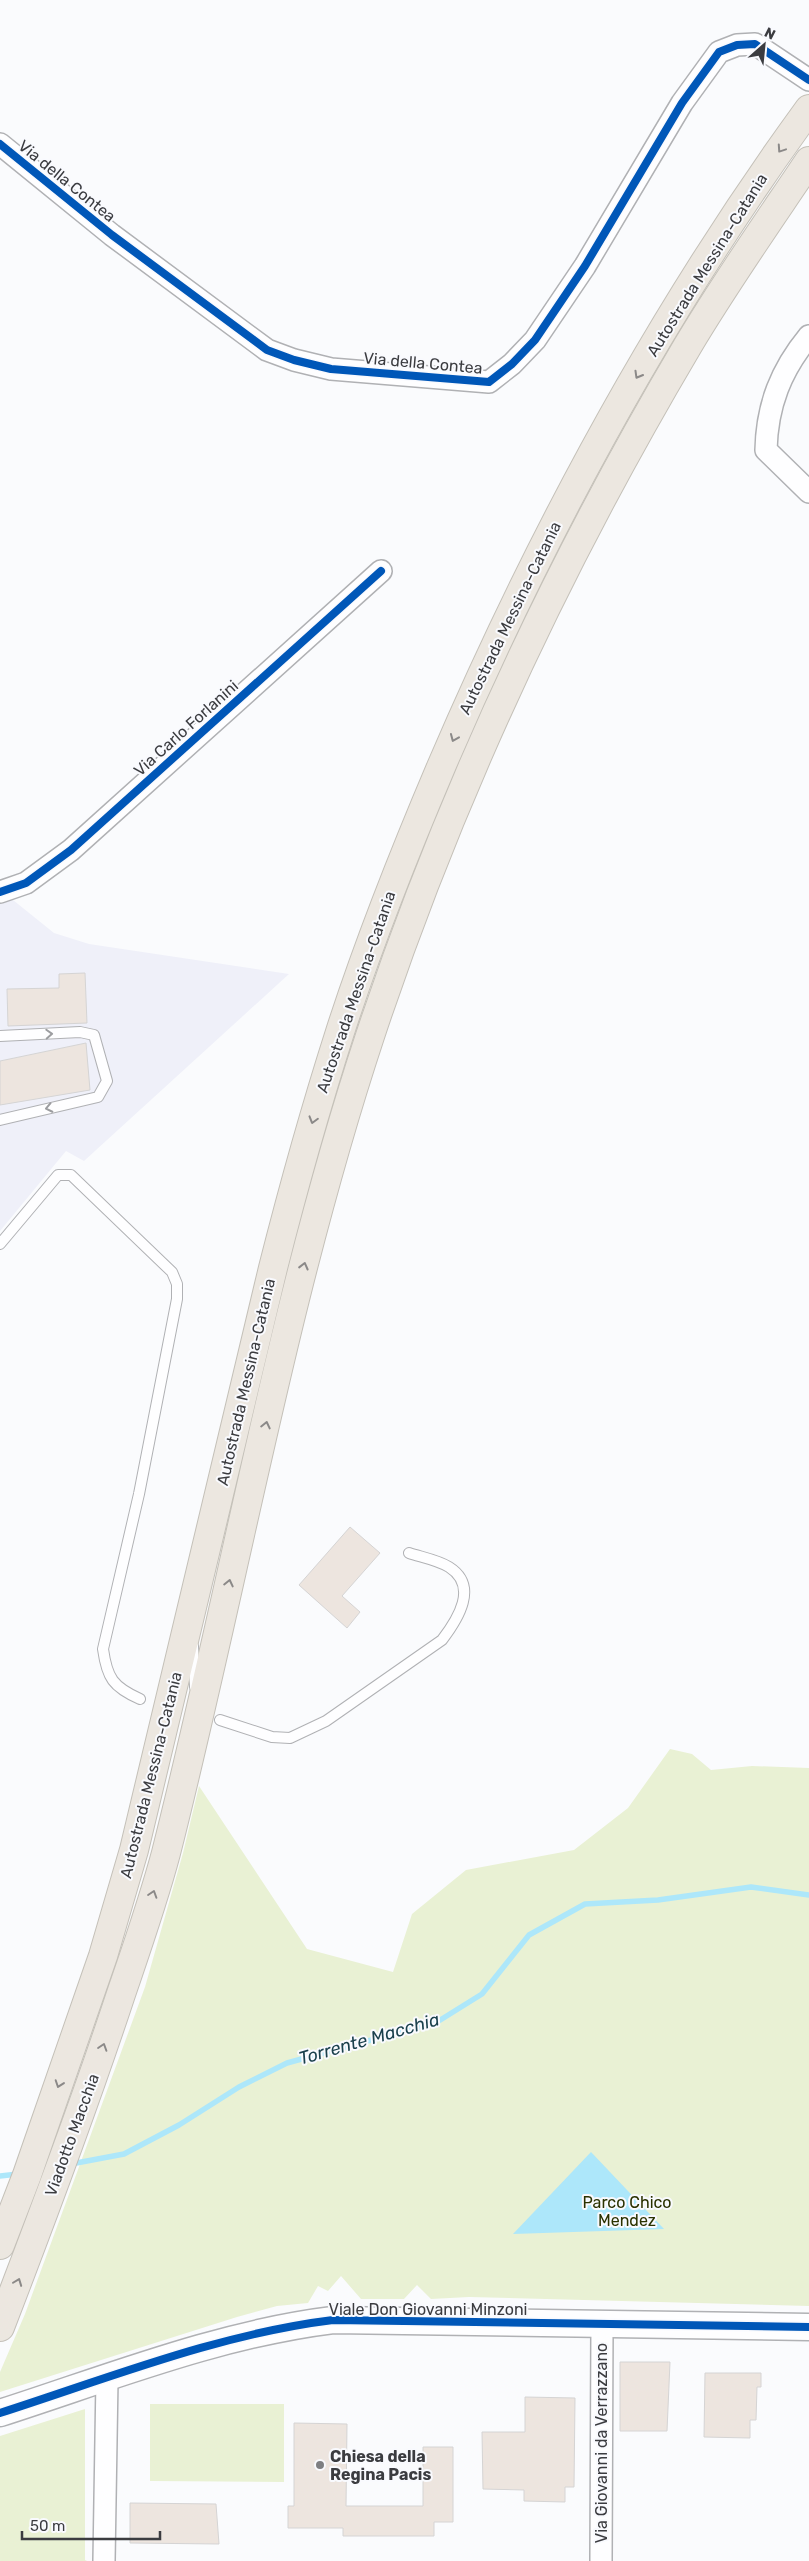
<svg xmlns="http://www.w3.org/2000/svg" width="809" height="2561" font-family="Rubik,sans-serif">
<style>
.built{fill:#eff0f9}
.green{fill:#e9f1d4}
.water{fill:#ade7fa}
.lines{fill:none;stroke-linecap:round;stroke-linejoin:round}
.stream{stroke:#ade7fa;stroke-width:5.5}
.building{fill:#ede5df;stroke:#d5d4d4}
.service-casing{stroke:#b0b1b4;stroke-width:12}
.minor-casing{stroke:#b0b1b4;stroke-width:24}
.tertiary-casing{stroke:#b0b1b4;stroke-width:29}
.motorway-casing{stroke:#c4c0b8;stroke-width:30}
.service{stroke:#fefeff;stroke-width:10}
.minor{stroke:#fefeff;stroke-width:21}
.tertiary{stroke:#fefeff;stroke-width:26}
.motorway{stroke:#ece7e0;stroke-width:28}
.cycleway-casing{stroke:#f9fafe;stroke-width:11}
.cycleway{stroke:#0057b8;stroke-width:8}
.oneway{stroke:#8b8988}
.oneway2{stroke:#9c9da0}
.poi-dot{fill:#7e7f82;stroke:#f9fafe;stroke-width:2}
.labels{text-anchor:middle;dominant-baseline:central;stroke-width:4;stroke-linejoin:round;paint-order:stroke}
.street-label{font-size:16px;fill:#3b3c40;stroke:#f9fafe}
.park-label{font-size:16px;fill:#2a3200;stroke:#f9fafe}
.poi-label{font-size:16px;font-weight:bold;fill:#3b3c40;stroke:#f9fafe;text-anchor:start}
.water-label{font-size:18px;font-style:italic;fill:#1a404c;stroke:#f9fafe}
</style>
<rect width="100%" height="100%" fill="#fafbfd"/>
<!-- built -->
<polygon class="built" points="13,900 54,933 89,944 289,974 84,1161 66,1151 0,1231 0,902"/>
<!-- green -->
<g class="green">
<polygon points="670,1749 692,1754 711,1770 752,1766 809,1768 809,2306 469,2297 431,2299 417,2285 404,2299 361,2299 341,2276 328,2291 318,2286 308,2303 277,2306 237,2317 0,2392 0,2372 25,2314 145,1987 183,1853 199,1786 307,1949 393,1972 412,1914 466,1870 574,1850 628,1808"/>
<polygon points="150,2404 284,2404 284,2482 150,2481"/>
<polygon points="85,2409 85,2560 87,2561 0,2561 0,2436"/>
</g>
<!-- water -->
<polygon class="water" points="591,2152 664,2229 513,2234"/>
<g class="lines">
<!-- stream -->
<g class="stream">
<polyline points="71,2164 124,2154 179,2125 239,2087 287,2063 437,2022 482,1994 529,1935 585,1904 658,1900 751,1887 809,1895"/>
<polyline points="0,2176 18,2174"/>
</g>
</g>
<!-- building -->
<g class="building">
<polygon points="85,973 87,1023 8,1026 7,989 59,988 59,974"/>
<polygon points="86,1043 90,1090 0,1105 0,1061"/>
<polygon points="350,1527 380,1553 342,1596 360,1612 347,1628 299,1585"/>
<polygon points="620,2362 670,2362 667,2431 620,2431"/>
<polygon points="705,2373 761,2373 761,2387 757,2387 756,2420 750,2420 750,2438 704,2437"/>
<polygon points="525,2397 575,2398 574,2487 565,2487 565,2502 524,2501 524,2490 483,2489 482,2432 525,2432"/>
<polygon points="294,2423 347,2424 346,2506 423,2506 423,2447 453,2447 453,2522 434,2522 434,2536 343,2536 343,2528 288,2528 288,2506 294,2506"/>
<polygon points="130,2503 216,2504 219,2544 130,2543"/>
</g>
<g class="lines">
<!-- service casing -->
<g class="service-casing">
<g id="service">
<polyline points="0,1036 80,1032 94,1035 107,1081 98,1097 0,1120"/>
<path d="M0,1244L58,1175H71L172,1272L177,1284V1299L139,1494L103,1649C107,1678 113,1687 140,1699"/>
<polyline points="193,1646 195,1687"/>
<path d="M220,1720L272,1737L290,1738L326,1721L442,1640C458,1619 479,1586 449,1567C438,1560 421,1557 409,1553"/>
</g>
</g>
<!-- minor casing -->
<g class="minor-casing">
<g id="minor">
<polyline points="0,144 112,235 267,350 294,360 331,369 489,382 512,364 535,340 585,266 682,103 719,52 737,45 755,44 809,80"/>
<path d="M809,336C781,370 767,405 766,450L809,492"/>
<polyline points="0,892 26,883 71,850 381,571"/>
<polyline points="104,2561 107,2379"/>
<polyline points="601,2561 602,2324"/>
</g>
</g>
<!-- tertiary casing -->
<g class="tertiary-casing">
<path id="tertiary" d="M0,2413C109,2378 219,2334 333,2320L809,2327"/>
</g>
<!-- motorway casing -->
<g class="motorway-casing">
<g id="motorway">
<path d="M0,2245L27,2175L103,1956L134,1850L273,1268C293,1189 315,1110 340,1032C369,942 404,854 441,767C540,536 661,312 809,109"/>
<path d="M0,2327C42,2218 83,2109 120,1997C136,1950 153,1902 166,1853C235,1581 282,1302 370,1036C450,795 558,565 687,347C725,283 768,222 809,161"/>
</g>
</g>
<!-- service -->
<use href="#service" class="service"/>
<!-- minor -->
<use href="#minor" class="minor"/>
<!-- tertiary -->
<use href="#tertiary" class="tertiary"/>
<!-- motorway -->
<use href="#motorway" class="motorway"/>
<!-- cycleway casing -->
<g class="cycleway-casing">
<g id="cycleway">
<polyline points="0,144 112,235 267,350 294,360 331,369 489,382 512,364 535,340 585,266 682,103 719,52 737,45 755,44 809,80"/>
<polyline points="0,892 26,883 71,850 381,571"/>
<path d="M0,2413C109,2378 219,2334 333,2320L809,2327"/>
</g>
</g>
<!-- cycleway -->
<use href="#cycleway" class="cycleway"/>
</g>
<!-- one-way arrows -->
<defs><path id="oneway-chevron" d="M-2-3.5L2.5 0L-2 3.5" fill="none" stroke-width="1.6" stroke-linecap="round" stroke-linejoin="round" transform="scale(1.25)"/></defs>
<g class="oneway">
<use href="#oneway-chevron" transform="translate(781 149) rotate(124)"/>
<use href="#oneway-chevron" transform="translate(638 375) rotate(120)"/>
<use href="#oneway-chevron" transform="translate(454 738) rotate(113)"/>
<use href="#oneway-chevron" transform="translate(313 1120) rotate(106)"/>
<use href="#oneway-chevron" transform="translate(304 1266) rotate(-76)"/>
<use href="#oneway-chevron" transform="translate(266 1425) rotate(-77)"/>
<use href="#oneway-chevron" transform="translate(229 1583) rotate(-77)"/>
<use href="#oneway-chevron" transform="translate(153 1894) rotate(-72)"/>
<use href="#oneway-chevron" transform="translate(103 2047) rotate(-72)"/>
<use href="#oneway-chevron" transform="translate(59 2084) rotate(109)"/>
<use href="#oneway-chevron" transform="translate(18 2282) rotate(-69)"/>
</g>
<g class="oneway2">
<use href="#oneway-chevron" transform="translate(49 1034) rotate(-3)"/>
<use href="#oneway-chevron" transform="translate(49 1108) rotate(168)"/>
</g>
<!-- markers -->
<circle class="poi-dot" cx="320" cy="2465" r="5"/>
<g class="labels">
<!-- street labels -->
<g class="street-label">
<text transform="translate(67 181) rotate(39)">Via della Contea</text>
<text transform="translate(707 265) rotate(-58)">Autostrada Messina-Catania</text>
<text transform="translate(423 363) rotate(5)">Via della Contea</text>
<text transform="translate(510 618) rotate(-64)">Autostrada Messina-Catania</text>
<text transform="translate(186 728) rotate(-42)">Via Carlo Forlanini</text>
<text transform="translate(356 992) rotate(-71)">Autostrada Messina-Catania</text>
<text transform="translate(246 1382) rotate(-77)">Autostrada Messina-Catania</text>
<text transform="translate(151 1775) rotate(-76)">Autostrada Messina-Catania</text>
<text transform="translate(72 2135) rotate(-70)">Viadotto Macchia</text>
<text x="428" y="2309">Viale Don Giovanni Minzoni</text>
<text transform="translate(601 2443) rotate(-90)">Via Giovanni da Verrazzano</text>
</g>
<!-- park labels -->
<g class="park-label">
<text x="627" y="2202">Parco Chico<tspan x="627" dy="18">Mendez</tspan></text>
</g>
<!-- poi labels -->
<g class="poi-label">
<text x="330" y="2456">Chiesa della<tspan x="330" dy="18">Regina Pacis</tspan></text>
</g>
<!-- water labels -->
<g class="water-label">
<text transform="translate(369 2039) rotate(-16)">Torrente Macchia</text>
</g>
</g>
<!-- north arrow -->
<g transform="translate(764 45) rotate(27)" stroke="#f9fafe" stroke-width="4" paint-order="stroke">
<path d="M0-4L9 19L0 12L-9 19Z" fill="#3b3c40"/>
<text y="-8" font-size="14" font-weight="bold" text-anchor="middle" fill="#3b3c40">N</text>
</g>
<!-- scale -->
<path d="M22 2531v8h138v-8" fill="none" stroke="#3b3c40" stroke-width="2.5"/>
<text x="30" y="2531" font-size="15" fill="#3b3c40" stroke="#f9fafe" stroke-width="4" paint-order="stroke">50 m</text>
</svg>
